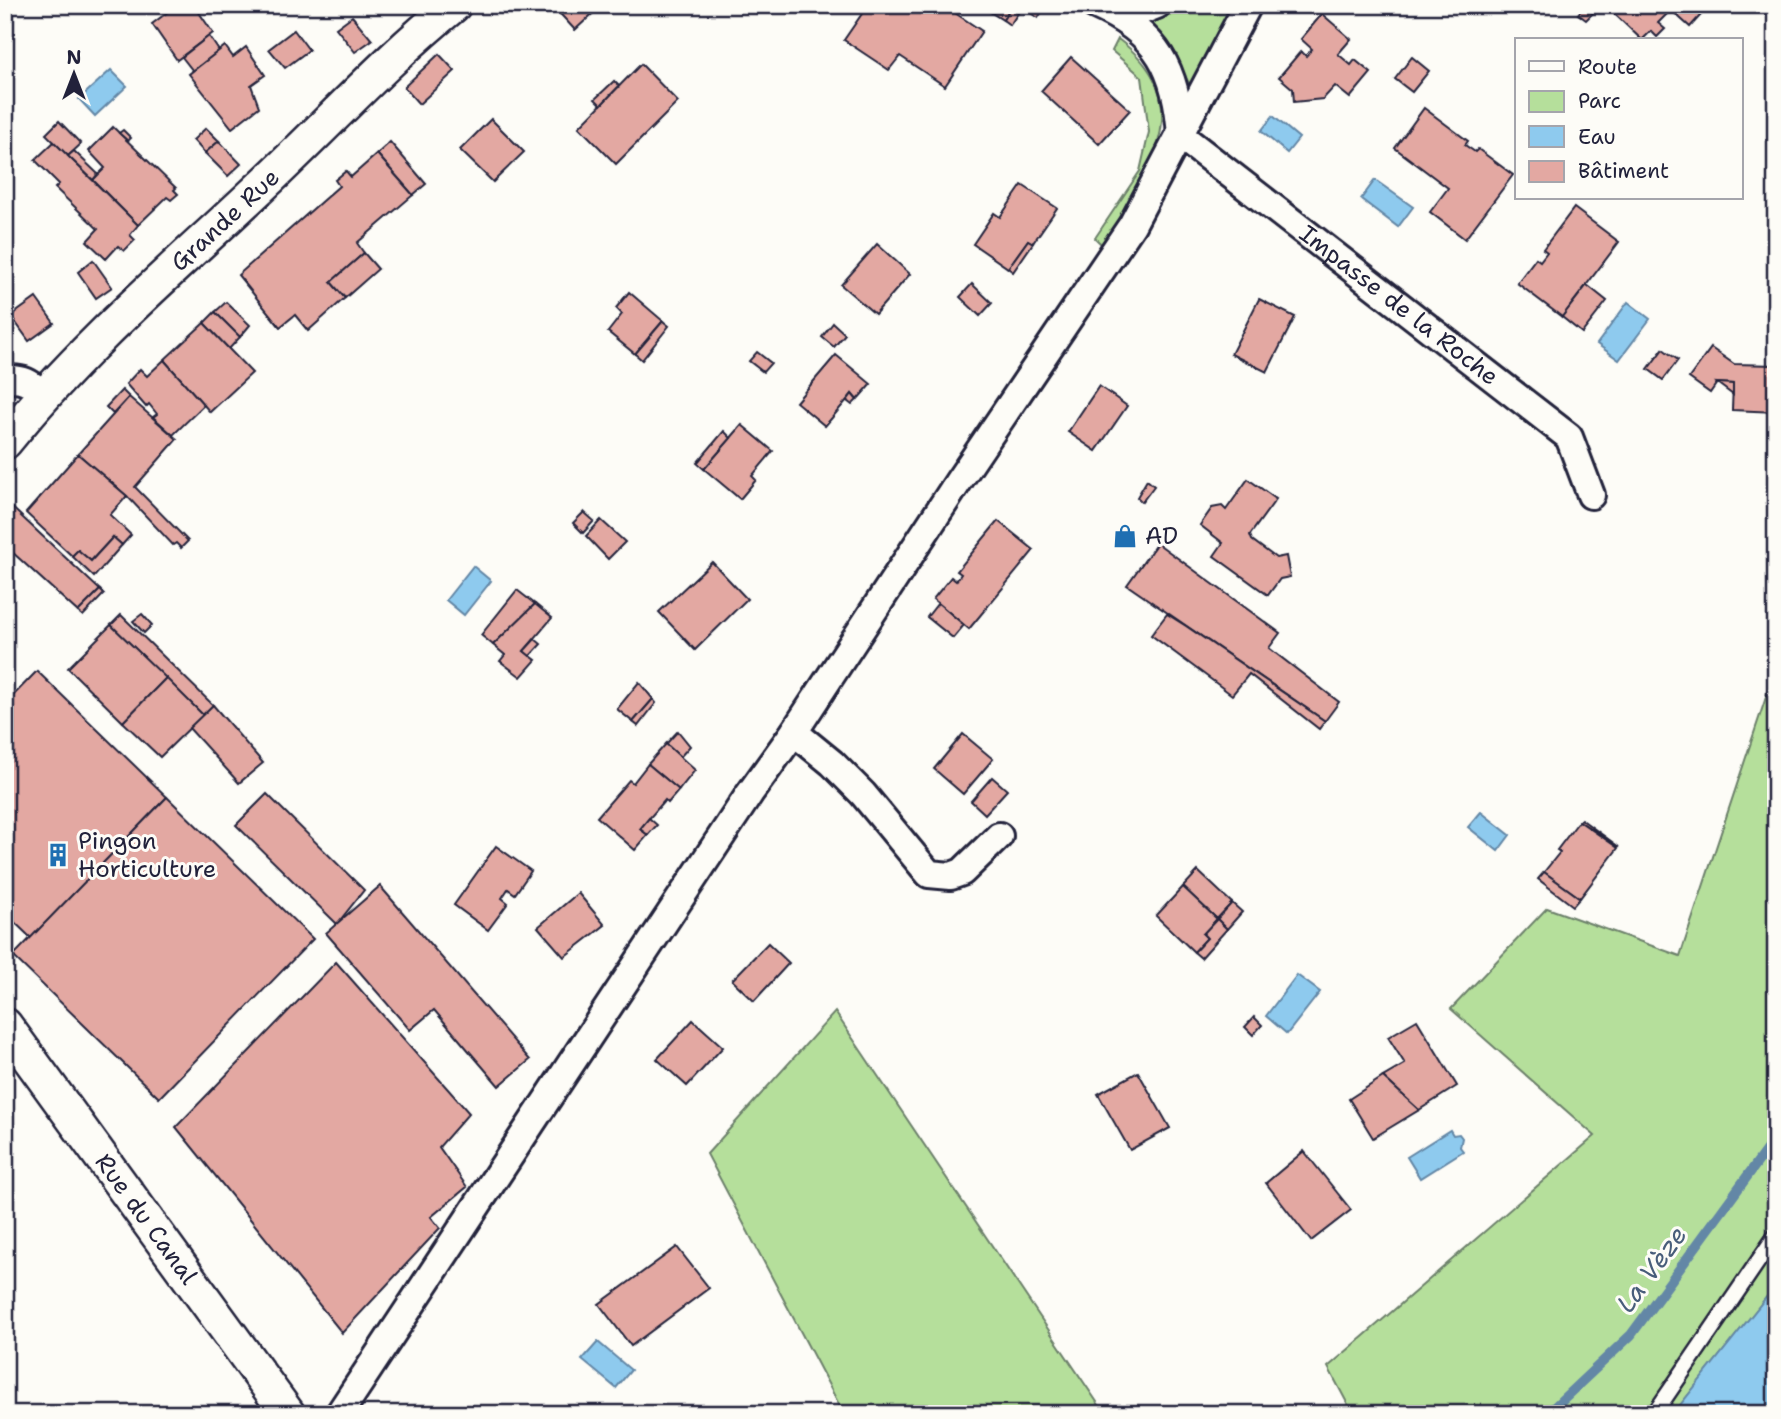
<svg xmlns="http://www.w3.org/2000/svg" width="1781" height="1419" font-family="'Shantell Sans',sans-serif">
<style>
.green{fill:#b5df9b;stroke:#6c806b;stroke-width:2}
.water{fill:#8ecaee;stroke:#6387a6;stroke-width:2}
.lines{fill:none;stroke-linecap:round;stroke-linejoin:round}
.stream{stroke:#6387a6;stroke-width:10}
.building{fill:#e3a8a2;stroke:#22223b;stroke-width:2}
.service-casing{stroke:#22223b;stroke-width:19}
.minor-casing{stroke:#22223b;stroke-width:32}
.tertiary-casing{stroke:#22223b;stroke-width:38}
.service{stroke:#fdfcf7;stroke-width:14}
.minor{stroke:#fdfcf7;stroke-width:26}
.tertiary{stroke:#fdfcf7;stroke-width:33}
.labels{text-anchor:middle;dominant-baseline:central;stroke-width:6;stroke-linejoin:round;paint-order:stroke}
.street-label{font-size:24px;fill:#22223b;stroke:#fdfcf7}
.poi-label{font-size:24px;fill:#22223b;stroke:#fdfcf7;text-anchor:start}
.water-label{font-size:26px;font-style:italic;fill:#485d7a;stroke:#fdfcf7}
</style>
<rect width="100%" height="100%" fill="#fdfcf7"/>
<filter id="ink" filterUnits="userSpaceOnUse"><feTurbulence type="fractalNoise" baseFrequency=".0143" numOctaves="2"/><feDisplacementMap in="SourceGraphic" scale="14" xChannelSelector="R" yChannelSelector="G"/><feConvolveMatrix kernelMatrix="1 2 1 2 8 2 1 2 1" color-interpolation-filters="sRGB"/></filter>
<g filter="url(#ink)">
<!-- green -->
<g class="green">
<polygon points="1178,5 1240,5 1191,87 1169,45 1142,20"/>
<path d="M1118,39C1204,103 1146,176 1102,245L1095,238L1140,171L1149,132L1142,77L1112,51Z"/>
<polygon points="1776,667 1776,1285 1673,1414 1353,1414 1328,1367 1595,1136 1451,1009 1547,908 1680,956"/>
<polygon points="835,1012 1105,1414 844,1414 707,1154"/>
</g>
<!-- water -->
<g class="water">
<polygon points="111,70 127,86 95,116 79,99"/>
<polygon points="1273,116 1299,138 1287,153 1261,131"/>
<polygon points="1375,180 1413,207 1398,227 1361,199"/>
<polygon points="1628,302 1650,319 1619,360 1597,344"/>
<polygon points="473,566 491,581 464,615 446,600"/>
<polygon points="1481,812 1510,835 1498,851 1468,827"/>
<polygon points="1297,975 1320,992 1287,1034 1266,1016"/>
<polygon points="1450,1130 1453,1135 1459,1134 1462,1138 1460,1147 1463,1151 1420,1178 1407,1157"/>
<polygon points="1776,1285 1776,1414 1673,1414"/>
<polygon points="598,1342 631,1370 616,1388 582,1360"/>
</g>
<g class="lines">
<!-- stream -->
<polyline class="stream" points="1547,1414 1631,1335 1776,1137"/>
</g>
<!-- building -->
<g class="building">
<polygon points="177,5 194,5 213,33 177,60 152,24"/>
<polygon points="552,5 602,5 575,30"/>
<polygon points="868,5 943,5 982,31 945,86 900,56 889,70 844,40"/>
<polygon points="979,5 1012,5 1003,20"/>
<polygon points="1012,5 1022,7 1010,25 1003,20"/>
<polygon points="1019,5 1046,5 1038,18"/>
<polygon points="1585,5 1590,5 1596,10 1586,20 1578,14"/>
<polygon points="1605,5 1710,5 1690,27 1671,10 1658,23 1665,29 1657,37 1651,31 1642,40"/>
<polygon points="1322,14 1351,39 1338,54 1351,65 1355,60 1371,73 1350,98 1335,86 1323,99 1294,102 1293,89 1279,77 1301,51 1306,56 1312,49 1301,39"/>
<polygon points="352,16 372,40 355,52 336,28"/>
<polygon points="294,30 309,50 285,68 269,49"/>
<polygon points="209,36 219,51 193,71 182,57"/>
<polygon points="225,46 233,57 246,47 265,75 251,85 259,107 232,128 189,74"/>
<polygon points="439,54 455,71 419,104 404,87"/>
<polygon points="1071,57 1130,110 1099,144 1041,91"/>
<polygon points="1412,57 1429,71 1412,92 1395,79"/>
<polygon points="641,64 678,102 616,164 579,127"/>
<polygon points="614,81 619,86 601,105 595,99"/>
<polygon points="1424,108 1468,141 1465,145 1475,152 1478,149 1513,175 1465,239 1430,212 1448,188 1395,148"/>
<polygon points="491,119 524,152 493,182 460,150"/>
<polygon points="59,121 81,144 68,156 46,134"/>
<polygon points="113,127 176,188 174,190 178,194 171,200 167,197 138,225 93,180 105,168 89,151"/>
<polygon points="206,128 219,141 205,153 193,140"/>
<polygon points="123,130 131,138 128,141 119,133"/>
<polygon points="219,141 241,164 228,176 205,153"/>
<polygon points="54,142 138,225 130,235 135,240 124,251 118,246 106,259 87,241 98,229 55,188 59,184 35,160"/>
<polygon points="390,142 426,184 413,195 377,154"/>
<polygon points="74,151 98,174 93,180 68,156"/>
<polygon points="377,154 413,195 357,243 364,253 331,282 345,298 308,331 295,315 280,327 238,275 339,186 335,180 346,171 351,177"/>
<polygon points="1022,185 1057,208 1033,243 1028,240 1008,268 973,244 994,213 1000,217"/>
<polygon points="1574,208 1619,242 1562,317 1517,283 1536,258 1540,261 1547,252 1543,249"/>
<polygon points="1028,240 1033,243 1013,272 1008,268"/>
<polygon points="877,244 910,274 875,314 841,285"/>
<polygon points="364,253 378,269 345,298 331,282"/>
<polygon points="93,260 112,287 96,298 78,272"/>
<polygon points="972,284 992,303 980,316 960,297"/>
<polygon points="1587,285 1607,301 1582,333 1562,317"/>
<polygon points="629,292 663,321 635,354 608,332 622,314 616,308"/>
<polygon points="36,298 54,323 29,341 11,316"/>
<polygon points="1259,299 1295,317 1267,372 1231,354"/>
<polygon points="226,302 250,325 240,337 215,312"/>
<polygon points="215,312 240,337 229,349 204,323"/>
<polygon points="663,321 669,326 642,360 635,354"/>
<polygon points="204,323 252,373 210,412 164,360"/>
<polygon points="833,323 845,334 834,347 822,337"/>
<polygon points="1711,348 1734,364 1776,365 1776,412 1732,410 1733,384 1717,383 1710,393 1689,378"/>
<polygon points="1663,349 1678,360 1663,380 1648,369"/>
<polygon points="757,352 771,363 763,372 749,361"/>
<polygon points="836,355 871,384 857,400 852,394 825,426 796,402"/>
<polygon points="164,360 204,405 173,435 153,417 157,414 149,404 146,407 126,384 140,369 147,376"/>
<polygon points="1717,383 1733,384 1733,395"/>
<polygon points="1099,386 1127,406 1096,451 1068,432"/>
<polygon points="122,390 129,397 113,414 106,407"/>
<polygon points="852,394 857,400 852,405 847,401"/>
<polygon points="129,397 177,439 135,487 188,541 181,548 176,543 173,545 127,496 78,454"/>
<polygon points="742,425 773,451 752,476 756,480 740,499 704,469"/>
<polygon points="724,431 731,438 704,469 697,463"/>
<polygon points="78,454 127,496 110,515 131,535 122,545 113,537 91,561 78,550 72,556 26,513"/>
<polygon points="1248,479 1276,499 1250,535 1252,540 1276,558 1286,556 1290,577 1280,579 1268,595 1214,556 1223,543 1200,525 1212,508 1222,506 1226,510"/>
<polygon points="1147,480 1154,486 1142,502 1137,497"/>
<polygon points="5,501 100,590 78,612 12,552 5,560"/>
<polygon points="584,512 594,521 583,533 573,523"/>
<polygon points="601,520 625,542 608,559 586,536"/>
<polygon points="998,521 1034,550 969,629 933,599 951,577 956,581 961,574 957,571"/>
<polygon points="113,537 122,545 94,577 72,556 78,550 91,561"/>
<polygon points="1157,543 1280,633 1269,648 1339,702 1325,721 1127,585"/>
<polygon points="712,562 747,599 695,650 659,612"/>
<polygon points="100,590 104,594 83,616 78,612"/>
<polygon points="517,590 535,604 493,645 481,635"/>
<polygon points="938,603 964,625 953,638 927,617"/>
<polygon points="535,604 552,618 524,651 536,660 521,677 500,661 505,655 493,645"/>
<polygon points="142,614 152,625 144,633 133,621"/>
<polygon points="1167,614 1186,626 1325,721 1319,729 1249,674 1232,695 1151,635"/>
<polygon points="121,615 213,705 203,715 111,625"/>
<polygon points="111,625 166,678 123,722 68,668"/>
<polygon points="535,639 541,644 530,656 524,651"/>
<polygon points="37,671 167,797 31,938 5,913 5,704"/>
<polygon points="166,678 203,715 160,757 123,722"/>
<polygon points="639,682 653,699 633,722 617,709"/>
<polygon points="653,699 656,703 638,726 633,722"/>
<polygon points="213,705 263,763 239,783 189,728"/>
<polygon points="678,731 690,746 680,757 666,744"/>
<polygon points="963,734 993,759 963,794 934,769"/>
<polygon points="666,744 695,770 679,790 648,764"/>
<polygon points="648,764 679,790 668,803 665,800 640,829 648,835 635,850 597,817 629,780 633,783"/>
<polygon points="992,777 1007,790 985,814 971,801"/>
<polygon points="267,794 364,890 337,924 236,825"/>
<polygon points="167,797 313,939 159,1098 13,956"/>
<polygon points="649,818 657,825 648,835 640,829"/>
<polygon points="1581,819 1619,847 1579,821"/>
<polygon points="1579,821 1618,848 1580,898 1544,872 1560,852 1557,850"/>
<polygon points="496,846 531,871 515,894 508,889 502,898 508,903 488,930 454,905"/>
<polygon points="1198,871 1232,903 1217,919 1183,887"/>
<polygon points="1544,872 1580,898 1573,906 1538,879"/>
<polygon points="380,886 530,1060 499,1086 434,1010 410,1030 326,933"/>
<polygon points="1183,887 1217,919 1203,934 1207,938 1194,952 1156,916"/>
<polygon points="578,893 605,925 564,957 538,927"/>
<polygon points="1232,903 1242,912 1227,929 1217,919"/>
<polygon points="1217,919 1227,929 1201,958 1194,952 1207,938 1203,934"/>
<polygon points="768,943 789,963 754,1001 732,980"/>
<polygon points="336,962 469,1113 439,1147 467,1187 431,1217 440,1228 342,1333 176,1127"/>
<polygon points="1254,1017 1262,1025 1253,1035 1245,1027"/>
<polygon points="693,1020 723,1047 687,1086 657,1059"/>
<polygon points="1417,1020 1457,1086 1419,1110 1383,1077 1405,1064 1388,1037"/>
<polygon points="1138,1072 1170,1128 1130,1150 1098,1094"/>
<polygon points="1383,1077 1419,1110 1373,1138 1349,1099"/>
<polygon points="1304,1151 1351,1210 1311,1241 1266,1183"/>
<polygon points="677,1247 709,1288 631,1346 599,1304"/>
</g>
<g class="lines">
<!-- service casing -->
<g class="service-casing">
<polyline id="service" points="1654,1414 1776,1235"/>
</g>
<!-- minor casing -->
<g class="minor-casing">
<g id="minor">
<path d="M1095,5C1158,33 1177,70 1181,136"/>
<polyline points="1113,13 1142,11 1157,5"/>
<path id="s1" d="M1181,136L1569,437L1591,495"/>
<path d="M5,380C22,377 31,383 43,394"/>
<polyline points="794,732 832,763 863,794 929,874 951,876 962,872 999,836"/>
<polyline points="339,1414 750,793 794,732 958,482 1132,225 1248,5"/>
</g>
</g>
<!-- tertiary casing -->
<g class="tertiary-casing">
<g id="tertiary">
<path id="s2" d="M5,442C81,347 176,267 265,183C328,124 386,60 454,5"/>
<path id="s3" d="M5,1025L288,1414"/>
</g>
</g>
<!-- service -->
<use href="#service" class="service"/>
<!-- minor -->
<use href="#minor" class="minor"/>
<!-- tertiary -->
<use href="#tertiary" class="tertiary"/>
</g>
</g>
<!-- icons -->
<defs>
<g id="shop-bare" transform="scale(1.89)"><path d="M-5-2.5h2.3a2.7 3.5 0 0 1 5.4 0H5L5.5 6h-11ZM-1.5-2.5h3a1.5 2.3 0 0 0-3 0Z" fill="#1f6fb2" stroke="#fdfcf7" stroke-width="2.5" paint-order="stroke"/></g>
<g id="building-bare" transform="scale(1.89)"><path d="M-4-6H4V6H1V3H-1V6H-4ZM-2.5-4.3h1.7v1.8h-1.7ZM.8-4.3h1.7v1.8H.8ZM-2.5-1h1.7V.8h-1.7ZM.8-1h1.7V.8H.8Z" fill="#1f6fb2" stroke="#fdfcf7" stroke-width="2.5" paint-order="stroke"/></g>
</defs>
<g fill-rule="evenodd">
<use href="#shop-bare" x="1125" y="536"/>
<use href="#building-bare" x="58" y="855"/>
</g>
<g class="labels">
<!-- street labels -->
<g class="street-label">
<text stroke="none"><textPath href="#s2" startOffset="313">Grande Rue</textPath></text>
<text stroke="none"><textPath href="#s1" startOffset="276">Impasse de la Roche</textPath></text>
<text stroke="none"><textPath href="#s3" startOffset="240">Rue du Canal</textPath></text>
</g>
<!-- poi labels -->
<g class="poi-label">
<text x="1145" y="536">AD</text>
<text x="78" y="841">Pingon<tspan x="78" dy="28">Horticulture</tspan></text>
</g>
<!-- water labels -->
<g class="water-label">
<text transform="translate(1651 1269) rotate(-54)">La Vèze</text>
</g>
</g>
<!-- margin -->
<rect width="1781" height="1419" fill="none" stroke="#fdfcf7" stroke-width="28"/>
<rect x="14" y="14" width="1753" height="1391" fill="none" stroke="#22223b" stroke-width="2.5" filter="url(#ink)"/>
<!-- legend -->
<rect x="1515" y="38" width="228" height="161" fill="#fdfcf7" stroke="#a5a5ac" stroke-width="2"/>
<rect x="1529" y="61" width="35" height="10" fill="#fdfcf7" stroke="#a5a5ac" stroke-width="2"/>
<text x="1578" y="74" font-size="21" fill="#22223b">Route</text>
<rect x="1529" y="91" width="35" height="21" fill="#b5df9b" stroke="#a5a5ac" stroke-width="2"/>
<text x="1578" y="108" font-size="21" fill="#22223b">Parc</text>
<rect x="1529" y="126" width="35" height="21" fill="#8ecaee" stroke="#a5a5ac" stroke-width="2"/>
<text x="1578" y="144" font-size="21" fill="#22223b">Eau</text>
<rect x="1529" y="161" width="35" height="21" fill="#e3a8a2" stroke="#a5a5ac" stroke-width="2"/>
<text x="1578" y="178" font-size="21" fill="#22223b">Bâtiment</text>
<!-- north arrow -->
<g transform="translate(74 74)" stroke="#fdfcf7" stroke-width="5" paint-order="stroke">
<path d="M0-5L12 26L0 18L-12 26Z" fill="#22223b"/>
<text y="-10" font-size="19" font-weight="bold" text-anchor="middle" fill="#22223b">N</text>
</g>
</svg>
